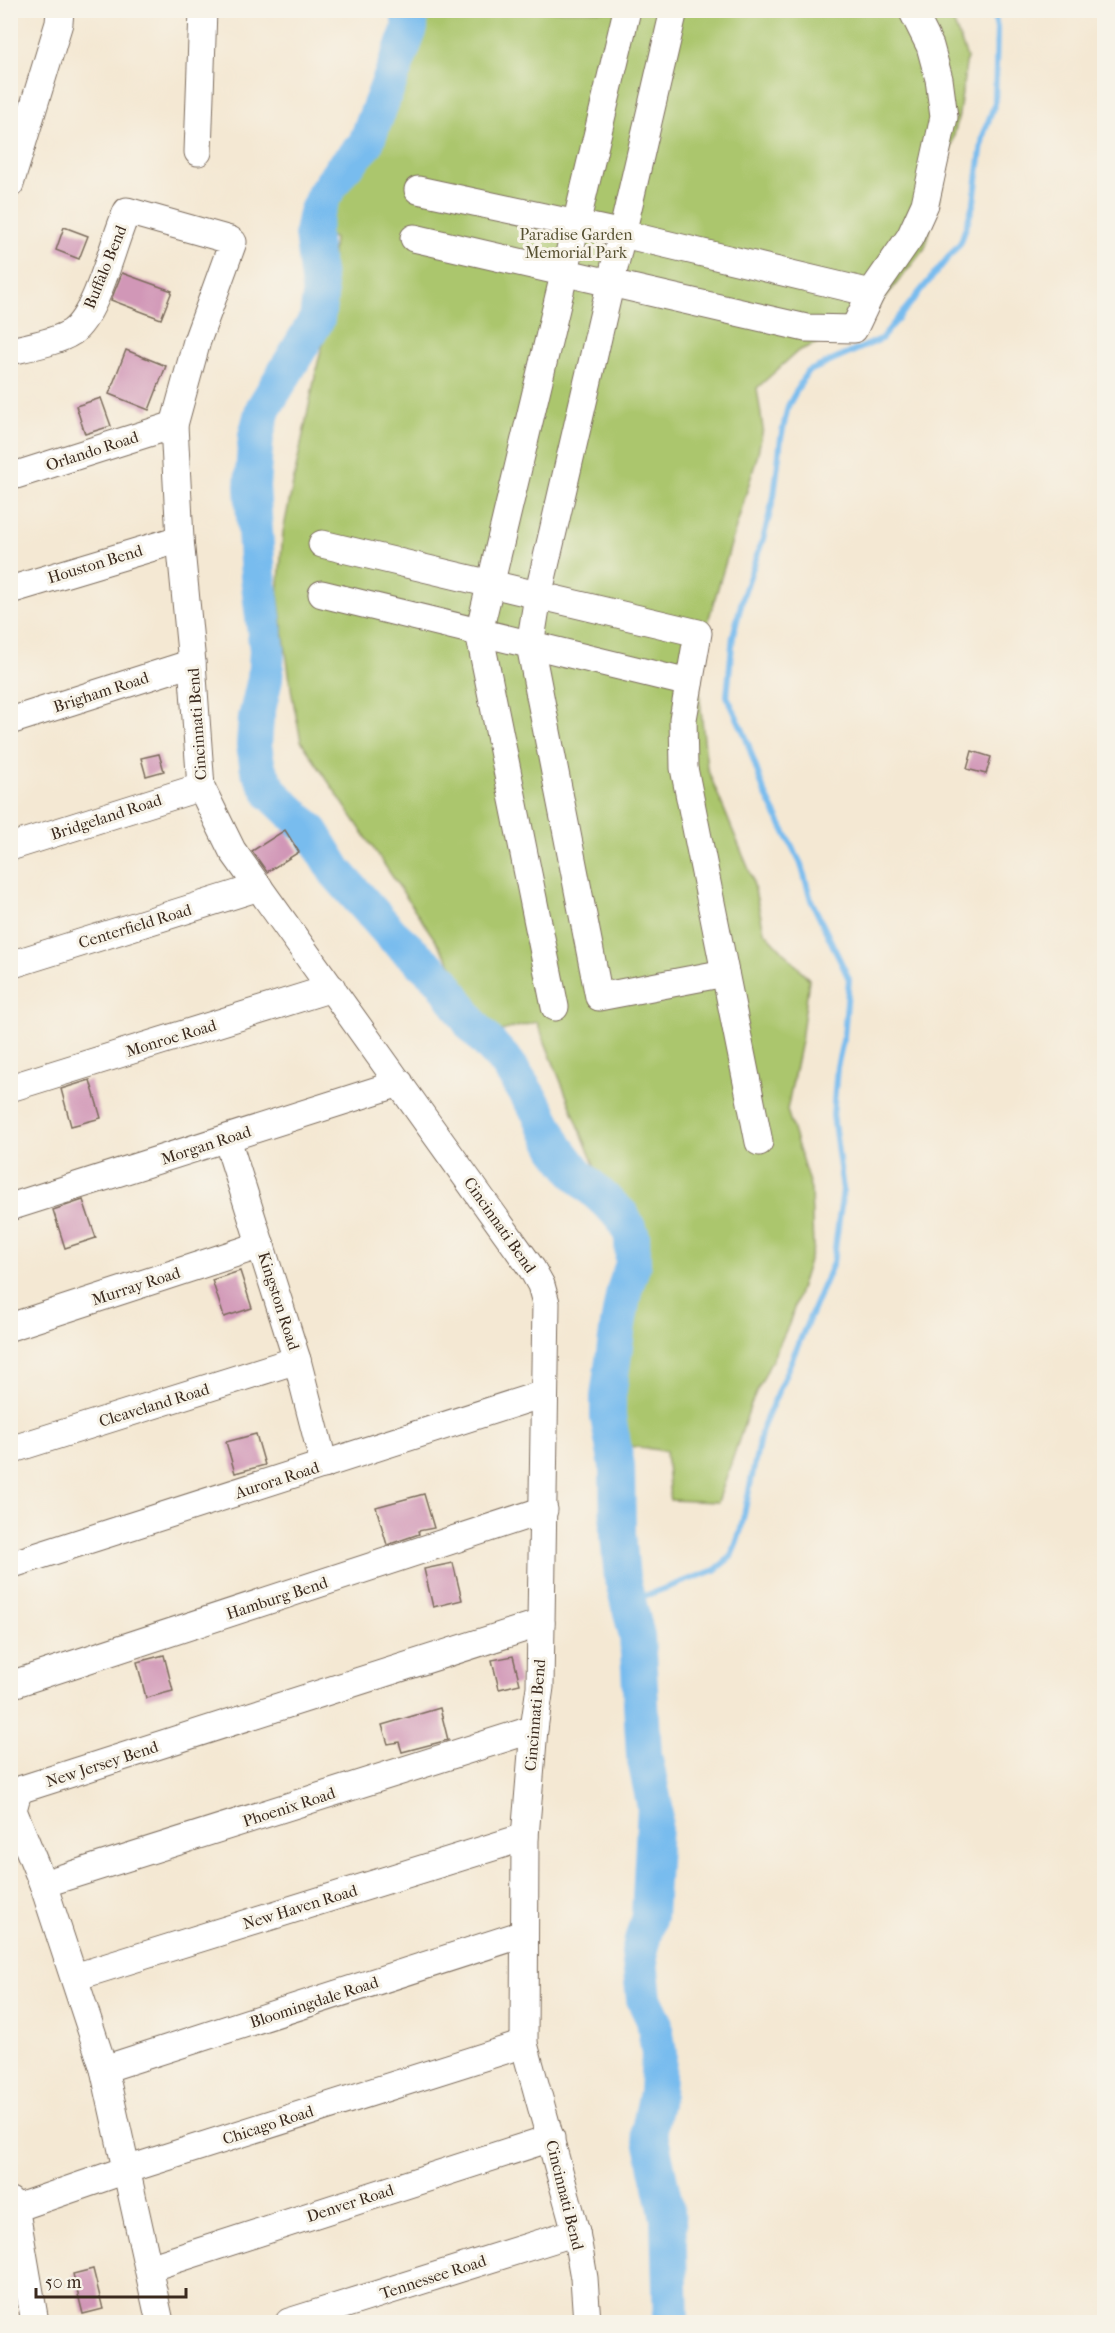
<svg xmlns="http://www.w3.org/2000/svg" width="1115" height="2333" font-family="'IM FELL French Canon',serif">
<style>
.green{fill:#abc66d;stroke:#737846;stroke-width:1.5}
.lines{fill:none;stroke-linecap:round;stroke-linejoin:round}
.stream{stroke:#78bcee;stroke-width:6}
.river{stroke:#78bcee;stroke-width:36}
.building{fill:#d197b7}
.minor-casing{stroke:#7c6c5d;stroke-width:29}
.minor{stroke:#fff;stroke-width:27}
.labels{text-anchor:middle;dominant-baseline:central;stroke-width:6;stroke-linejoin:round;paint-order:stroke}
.park-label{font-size:16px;fill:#575132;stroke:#f7f3e8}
.street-label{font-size:16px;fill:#3b2a1e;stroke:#f7f3e8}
</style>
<rect width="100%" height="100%" fill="#f7f3e8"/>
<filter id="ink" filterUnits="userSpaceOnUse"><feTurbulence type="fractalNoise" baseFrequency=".0167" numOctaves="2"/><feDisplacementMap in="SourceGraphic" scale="12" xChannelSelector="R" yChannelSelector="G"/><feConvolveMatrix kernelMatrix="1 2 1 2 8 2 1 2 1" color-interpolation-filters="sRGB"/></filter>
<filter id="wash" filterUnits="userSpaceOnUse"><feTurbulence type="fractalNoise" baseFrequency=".008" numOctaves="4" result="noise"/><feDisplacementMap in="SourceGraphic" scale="24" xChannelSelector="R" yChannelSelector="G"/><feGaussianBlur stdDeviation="1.35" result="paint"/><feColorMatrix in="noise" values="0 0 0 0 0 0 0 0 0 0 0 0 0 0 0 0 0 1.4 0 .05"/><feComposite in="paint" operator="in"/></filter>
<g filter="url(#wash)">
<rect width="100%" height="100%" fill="#f4e8d3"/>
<!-- green -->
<polygon class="green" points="408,11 949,11 967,57 959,114 943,183 925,248 865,323 798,351 757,388 763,429 757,457 709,618 699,690 707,768 752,877 764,931 809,979 801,1041 787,1110 811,1189 813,1248 789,1324 751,1404 718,1502 670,1500 666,1451 623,1445 619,1357 623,1311 647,1241 640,1214 595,1167 537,1022 497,1032 301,741 292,695 278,595 283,532 318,362 334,300 332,261 334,238 312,233 316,213 324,195 341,170 365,144 409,28"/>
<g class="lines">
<!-- stream -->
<polyline class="stream" points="628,1602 715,1570 731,1557 740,1533 762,1429 833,1263 843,1190 833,1115 837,1067 844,1036 849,979 811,900 801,864 764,791 745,735 727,696 733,636 744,593 764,536 774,496 781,438 788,406 807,372 881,339 961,242 974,202 983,136 995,103 997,29 994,10"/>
<!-- river -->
<polyline class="river" points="408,10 410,28 365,145 341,170 324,195 316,213 312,233 320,296 317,319 263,409 256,436 252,486 258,576 267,650 265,679 256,718 254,745 258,769 272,794 312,832 336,872 392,935 442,980 472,1025 508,1064 538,1111 557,1148 577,1174 622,1216 632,1236 633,1264 624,1291 618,1325 608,1397 608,1417 617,1466 618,1535 622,1578 637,1636 644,1755 655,1807 649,1916 639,1952 644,1999 654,2020 659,2054 657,2093 649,2130 668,2218 671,2322"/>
</g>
<g id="blocks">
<!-- building -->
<g class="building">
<polygon points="64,227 88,236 79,259 56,250"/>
<polygon points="122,273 172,291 161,319 111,300"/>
<polygon points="126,350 166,366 149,410 109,394"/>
<polygon points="101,398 111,426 85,434 76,406"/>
<polygon points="972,751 991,757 986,774 967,769"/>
<polygon points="159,754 164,771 146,776 141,758"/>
<polygon points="285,830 299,852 267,872 252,851"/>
<polygon points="90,1080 101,1118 71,1126 61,1089"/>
<polygon points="83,1200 96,1238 65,1248 53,1210"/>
<polygon points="240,1271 252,1308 224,1317 212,1280"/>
<polygon points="256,1434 265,1465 235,1473 226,1442"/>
<polygon points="424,1494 434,1528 418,1531 419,1534 387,1545 376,1507"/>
<polygon points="453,1563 462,1600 433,1607 424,1569"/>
<polygon points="164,1655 173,1691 146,1698 137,1662"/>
<polygon points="513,1656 520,1684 499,1689 492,1660"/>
<polygon points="440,1708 448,1740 402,1752 399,1742 388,1744 382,1725"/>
<polygon points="93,2269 103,2309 83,2314 73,2274"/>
</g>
</g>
</g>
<g filter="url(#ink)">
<use href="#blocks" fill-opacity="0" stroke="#7c6c5d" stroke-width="1.5"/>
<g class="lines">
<!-- minor casing -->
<g class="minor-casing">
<g id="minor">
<polyline points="674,10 538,596 530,645 599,997 725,973"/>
<polyline points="198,152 203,10"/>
<polyline points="10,184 59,23 60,10"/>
<polyline points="418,190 623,234 871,293"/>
<polyline points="414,238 806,328 854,329 871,293 910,237 925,204 944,117 939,79 930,46 912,10"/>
<path d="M10,351C28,347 57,342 72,332C98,313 113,241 127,211L230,240L233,242L197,341L174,425L180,539L192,663L201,787L232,850L532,1269L541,1285L546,1303L540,1687L534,1729L525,1837L524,2044L576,2232L584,2278L587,2322"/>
<polyline points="10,477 174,425"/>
<polyline points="322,544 698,633 683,719 684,768 759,1142"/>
<polyline points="10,590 180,539"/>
<polyline points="322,594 689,683"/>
<polyline points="10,721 192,663"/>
<polyline points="10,847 201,787"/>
<polyline points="10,965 259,887"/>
<polyline points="555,1007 479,632 627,10"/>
<polyline points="10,1088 332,988"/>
<polyline points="227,1139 297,1360 324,1465"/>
<polyline points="10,1207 400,1083"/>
<polyline points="10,1327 261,1245"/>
<polyline points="10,1450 297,1360"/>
<polyline points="10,1565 543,1394"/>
<polyline points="10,1685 544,1510"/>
<polyline points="43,1884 534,1729"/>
<polyline points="75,1977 525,1837"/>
<polyline points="104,2069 523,1934"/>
<polyline points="10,2201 16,2212 35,2322"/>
<polyline points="13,2209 126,2170 524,2044"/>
<polyline points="149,2268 551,2138"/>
<polyline points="160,2322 104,2069 43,1884 13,1810 17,1795 22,1789 541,1623"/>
<polyline points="289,2322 576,2232"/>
</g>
</g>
<!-- minor -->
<use href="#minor" class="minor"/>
</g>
</g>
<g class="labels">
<!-- park labels -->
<g class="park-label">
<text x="576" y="234">Paradise Garden<tspan x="576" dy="18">Memorial Park</tspan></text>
</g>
<!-- street labels -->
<g class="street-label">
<text transform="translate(105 267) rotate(-68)">Buffalo Bend</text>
<text transform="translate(92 451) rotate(-18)">Orlando Road</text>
<text transform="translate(95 564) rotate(-17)">Houston Bend</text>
<text transform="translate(101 692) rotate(-18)">Brigham Road</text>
<text transform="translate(197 724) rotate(-94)">Cincinnati Bend</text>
<text transform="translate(106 817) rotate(-18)">Bridgeland Road</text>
<text transform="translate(135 926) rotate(-17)">Centerfield Road</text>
<text transform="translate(171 1038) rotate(-17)">Monroe Road</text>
<text transform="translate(206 1145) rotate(-18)">Morgan Road</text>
<text transform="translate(500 1225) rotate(55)">Cincinnati Bend</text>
<text transform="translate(136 1286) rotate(-18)">Murray Road</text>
<text transform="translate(279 1301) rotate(72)">Kingston Road</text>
<text transform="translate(154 1405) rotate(-17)">Cleaveland Road</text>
<text transform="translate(277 1480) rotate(-18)">Aurora Road</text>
<text transform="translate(277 1598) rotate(-18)">Hamburg Bend</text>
<text transform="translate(535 1715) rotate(-85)">Cincinnati Bend</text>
<text transform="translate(102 1764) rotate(-18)">New Jersey Bend</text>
<text transform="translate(289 1807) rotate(-18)">Phoenix Road</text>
<text transform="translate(300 1907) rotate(-17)">New Haven Road</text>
<text transform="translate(314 2002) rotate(-18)">Bloomingdale Road</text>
<text transform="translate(268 2125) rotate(-18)">Chicago Road</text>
<text transform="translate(565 2195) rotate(76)">Cincinnati Bend</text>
<text transform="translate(350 2203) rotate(-18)">Denver Road</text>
<text transform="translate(433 2277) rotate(-18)">Tennessee Road</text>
</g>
</g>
<!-- margin -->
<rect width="1115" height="2333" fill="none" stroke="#f7f3e8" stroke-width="36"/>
<!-- scale -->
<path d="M36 2288v9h150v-9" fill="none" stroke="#3b2a1e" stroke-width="3"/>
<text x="45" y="2288" font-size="18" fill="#3b2a1e" stroke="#f7f3e8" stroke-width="4.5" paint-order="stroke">50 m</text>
</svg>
